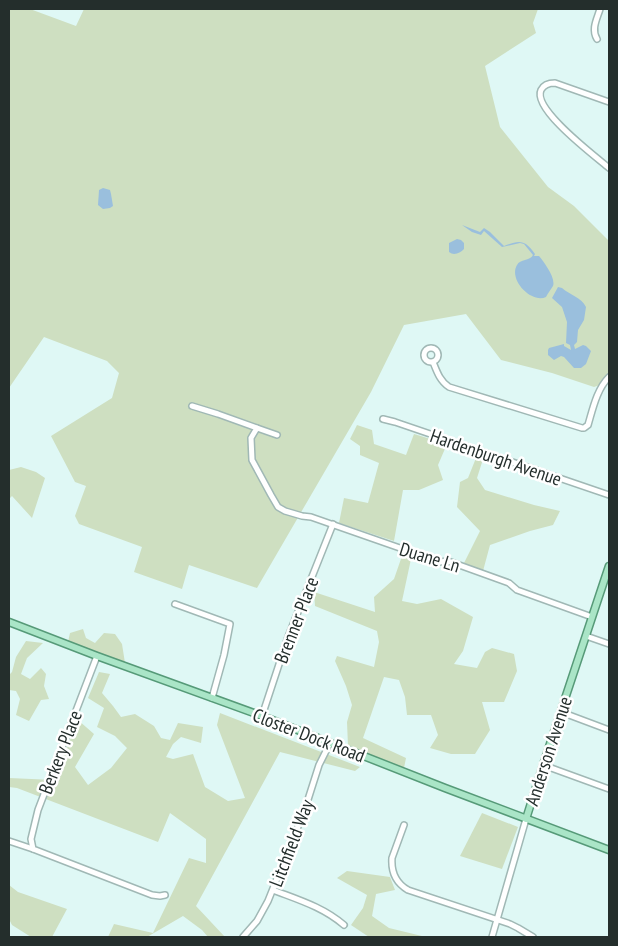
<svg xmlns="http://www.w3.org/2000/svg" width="618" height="946" font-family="'PT Sans Narrow',sans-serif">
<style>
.green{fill:#cedfc1}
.water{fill:#9abfdd}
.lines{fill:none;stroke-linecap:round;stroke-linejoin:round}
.minor-casing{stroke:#a0b8b5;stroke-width:8}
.major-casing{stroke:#569a78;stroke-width:9}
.minor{stroke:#fff;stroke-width:5}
.major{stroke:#aae5c7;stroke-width:6}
.labels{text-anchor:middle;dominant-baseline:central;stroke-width:5;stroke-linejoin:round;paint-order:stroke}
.street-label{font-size:19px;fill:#242e2c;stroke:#fff}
</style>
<rect width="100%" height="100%" fill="#dff8f5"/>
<!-- green -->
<g class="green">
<polygon points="9,9 30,9 76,26 84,9 538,9 533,23 536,33 485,66 500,127 548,187 574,206 609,241 609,382 594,387 552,373 501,360 466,314 404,325 371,392 257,588 189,565 182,589 134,572 142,547 79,524 75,516 86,486 75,482 51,436 112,398 119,373 107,361 44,337 9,388"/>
<polygon points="357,425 372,430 374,444 406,455 414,434 447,444 438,465 443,480 419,490 403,490 394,541 339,523 344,498 368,503 379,463 360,455 360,446 350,439"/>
<polygon points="478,453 484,456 477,478 485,490 534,505 560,511 553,525 530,531 490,545 483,571 463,565 480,531 457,507 460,482 468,478"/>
<polygon points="21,467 36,472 45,478 32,518 12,496 9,499 9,470"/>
<polygon points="402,556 411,559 402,601 417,604 441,599 473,617 463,651 454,664 477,668 485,652 492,648 514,654 517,671 504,702 482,702 490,730 475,754 451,754 430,748 438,735 431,715 407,715 405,697 399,680 384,677 363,738 406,758 404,768 348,746 347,722 352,705 346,686 335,661 337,656 374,667 379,642 377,631 315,606 314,592 375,612 374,597 394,579"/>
<polygon points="83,629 86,638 95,643 104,633 115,634 122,644 125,663 68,642 70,633"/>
<polygon points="26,641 43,643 27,658 21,674 30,679 41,668 46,674 44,686 49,699 41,700 29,721 16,715 20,699 16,691 9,690 9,675 12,672 16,657"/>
<polygon points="99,672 110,674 102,693 113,706 121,717 135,714 154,726 161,738 170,740 178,723 203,727 201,743 181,737 173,744 166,757 173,759 193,754 205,787 228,801 245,798 217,725 220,713 360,767 355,771 280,752 196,906 225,937 208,937 202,930 183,916 147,937 108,937 114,924 153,933 189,858 206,863 206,839 170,813 158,842 17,788 9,787 9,778 54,780 78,720 94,734 75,767 88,785 111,768 127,748 115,736 97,727 104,708 88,698"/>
<polygon points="482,813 518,827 502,869 460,856"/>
<polygon points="347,871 390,877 395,890 376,894 372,916 389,928 426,937 369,937 351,925 363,908 367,895 337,878"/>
<polygon points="9,885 18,892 67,909 52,937 31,937 12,925 9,919"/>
</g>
<!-- water -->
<g class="water">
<polygon points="103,188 110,190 111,194 113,206 110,208 103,209 98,205 99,190"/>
<path d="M462,225L480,232L484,228L490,232L504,246C519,240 525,239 535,254L534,256H539C544,262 556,278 553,286C551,289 548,293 546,297C532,304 508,280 517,265C520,259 530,261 533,255L524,244L520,243L502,247L484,231L481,235L472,232Z"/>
<path d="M457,239L461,240L464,243V249C460,253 454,256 449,252V243Z"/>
<path d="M558,287L562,288C570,295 581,297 586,307L584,320L578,330L577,342L574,345L575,349L583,345L586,346L591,351L586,364L581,368H574L564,357L561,356L554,360L548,355V350L549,348L564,344V346L571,350L570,345L566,343L567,322L562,307L552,298Z"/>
</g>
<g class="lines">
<!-- minor casing -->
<g class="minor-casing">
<g id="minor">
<path d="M597,39C591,29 597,19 600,9"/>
<path d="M609,102L555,83C549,83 544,84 541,90C532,109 595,156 609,168"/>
<circle cx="431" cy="355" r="7"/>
<path d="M433,362C437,372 440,381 449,387L582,428H584L588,425C593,408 597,389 609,377"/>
<polyline points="192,406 218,414 257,428 251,438 252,460 271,495 278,507 285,511 302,516 311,517 440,562 448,561 509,583 517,590 592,617"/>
<polyline points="383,419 395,422 609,495"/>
<polyline points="257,428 277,435"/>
<polyline points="175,604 230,624 224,655 212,698"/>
<polyline points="586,636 609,644"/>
<polyline points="97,656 38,810 31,839 33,849 152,895 160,896 165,895"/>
<polyline points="561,712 609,730"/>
<polyline points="262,716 288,637 333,524"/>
<polyline points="543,765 609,789"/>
<path d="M404,825L392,858C391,872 396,883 408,890L510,924L518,928L533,937"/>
<polyline points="9,841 33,849"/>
<path d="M273,890C299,900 323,907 344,925"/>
<polyline points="243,937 257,921 268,901 305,809 319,765 330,743"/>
<polyline points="492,937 526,819"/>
</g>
</g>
<!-- major casing -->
<g class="major-casing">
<g id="major">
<polyline points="9,622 97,656 262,716 445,788 609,850"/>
<polyline points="526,819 543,765 609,566"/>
</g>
</g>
<!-- minor -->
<use href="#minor" class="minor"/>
<!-- major -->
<use href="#major" class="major"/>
</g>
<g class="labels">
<!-- street labels -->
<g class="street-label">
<text transform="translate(496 457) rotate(19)">Hardenburgh Avenue</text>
<text transform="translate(430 557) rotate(17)">Duane Ln</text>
<text transform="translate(296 620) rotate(-69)">Brenner Place</text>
<text transform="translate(309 735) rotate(21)">Closter Dock Road</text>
<text transform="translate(548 751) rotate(-72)">Anderson Avenue</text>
<text transform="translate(60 752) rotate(-69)">Berkery Place</text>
<text transform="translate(291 843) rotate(-69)">Litchfield Way</text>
</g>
</g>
<!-- border -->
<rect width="618" height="946" fill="none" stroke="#242e2c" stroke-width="20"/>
</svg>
